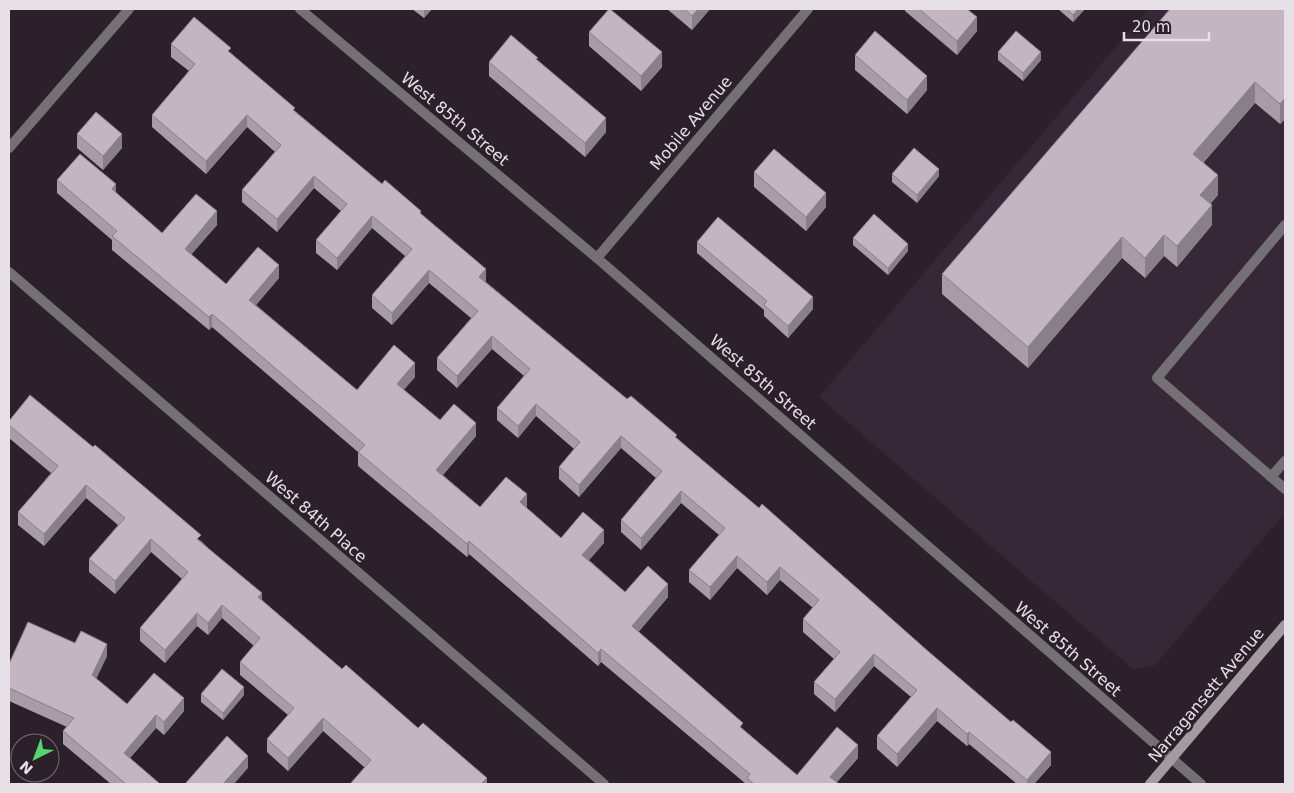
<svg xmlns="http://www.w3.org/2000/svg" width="1294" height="793" font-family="'DejaVu Sans',sans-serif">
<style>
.built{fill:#372837}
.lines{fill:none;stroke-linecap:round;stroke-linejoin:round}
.lane{stroke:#757075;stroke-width:10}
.street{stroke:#757075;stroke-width:10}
.secondary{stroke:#a39aa2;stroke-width:10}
.wall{fill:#a89ca7}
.shaded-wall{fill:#887f88}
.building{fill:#c3b5c2;stroke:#887f88}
.labels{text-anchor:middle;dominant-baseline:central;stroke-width:5;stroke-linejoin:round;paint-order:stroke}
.street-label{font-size:16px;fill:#e7e0e7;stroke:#2c212b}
</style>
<rect width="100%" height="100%" fill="#2c212b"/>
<!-- built -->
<polygon class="built" points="1148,9 1285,9 1285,513 1155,665 1133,669 819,397"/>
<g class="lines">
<!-- lane -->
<g class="lane">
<polyline points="1285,225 1157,378 1285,489"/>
<polyline points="1271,477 1285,461"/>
</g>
<!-- street -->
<g class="street">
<polyline points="300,9 597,258 1201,784"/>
<polyline points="9,148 129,9"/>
<polyline points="597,258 808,9"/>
<polyline points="9,272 604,784"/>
</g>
<!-- secondary -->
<polyline class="secondary" points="1150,784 1285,625"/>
</g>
<!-- wall -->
<g class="wall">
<polygon points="412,9 432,9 424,18"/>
<polygon points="667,9 710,9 692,30"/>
<polygon points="905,9 967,9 977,31 957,55 905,11"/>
<polygon points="1058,9 1085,9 1073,22"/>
<polygon points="1285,9 1285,119 1280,124 1255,103 1204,162 1218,195 1211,203 1212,225 1177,267 1164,256 1145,278 1122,258 1028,368 942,294 942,274"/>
<polygon points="589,32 662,67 641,91 589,46"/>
<polygon points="171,44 231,53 295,111 382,184 421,215 486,282 627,399 677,438 1051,765 1034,784 1017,784 969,744 967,746 937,721 897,767 877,749 877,736 911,697 874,666 835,712 814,694 814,682 834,659 803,632 803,619 813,608 780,580 767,595 737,568 710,600 689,582 689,570 719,535 681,503 641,550 621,532 621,520 656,478 621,448 579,497 559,479 559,467 574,449 536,416 518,438 497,420 497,408 524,376 492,349 457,388 437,370 437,358 471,318 429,283 392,325 372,308 372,295 405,256 372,228 337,270 316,253 316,240 341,211 314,188 277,232 242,202 242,190 275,152 247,127 206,174 152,127 152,115 189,71 171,57"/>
<polygon points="998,52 1041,60 1023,81 998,60"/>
<polygon points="855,55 927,90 907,114 855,70"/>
<polygon points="538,61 606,132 585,157 489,76 489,62"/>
<polygon points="77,134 122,148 103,170 77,148"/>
<polygon points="754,172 826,207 806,231 754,187"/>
<polygon points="892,174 939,176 917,203 892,182"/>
<polygon points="57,180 116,193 162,233 217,225 191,254 226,284 279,278 256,305 357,390 415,377 403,390 440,420 476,436 443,475 480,507 527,508 561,538 604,543 589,560 625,592 668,597 638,632 743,729 797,775 858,758 837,782 839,784 746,784 601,662 598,666 469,554 467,557 358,466 358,452 212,327 209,330 112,250 112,240 57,193"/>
<polygon points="853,238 908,251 888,275 853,245"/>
<polygon points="697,242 813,309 788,338 764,316 764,310 697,253"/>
<polygon points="9,421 201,541 262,600 342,669 418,728 487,784 364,767 323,731 288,771 267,752 267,739 288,715 240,675 240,662 254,646 222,618 208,635 197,626 165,663 140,641 140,628 182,579 151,552 115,594 89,572 89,559 118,525 86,498 44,546 18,525 18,512 51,473 9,438"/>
<polygon points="75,643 107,656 96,678 127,704 184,711 164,735 156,728 130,758 160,784 111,784 63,744 63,731 67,727 9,701 9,664"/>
<polygon points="201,694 244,695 223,720 201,702"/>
</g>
<!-- shaded-wall -->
<g class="shaded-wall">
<polygon points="424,9 432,9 424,18"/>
<polygon points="698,9 710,9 692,30 692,16"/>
<polygon points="1078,9 1085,9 1073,22 1073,15"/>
<polygon points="977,17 977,31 957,55 957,41"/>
<polygon points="662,52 662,67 641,91 641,76"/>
<polygon points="1041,52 1041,60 1023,81 1023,73"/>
<polygon points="927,76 927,90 907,114 907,100"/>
<polygon points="1255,82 1255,103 1193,174 1193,154"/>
<polygon points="1285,98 1285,119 1280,124 1280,104"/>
<polygon points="247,115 247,127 206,174 206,161"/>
<polygon points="606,118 606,132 585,157 585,143"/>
<polygon points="122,134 122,148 103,170 103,156"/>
<polygon points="939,169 939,176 917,203 917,195"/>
<polygon points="1218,175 1218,195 1200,215 1200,195"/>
<polygon points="314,176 314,188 277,232 277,219"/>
<polygon points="116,184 116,197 112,189"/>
<polygon points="826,193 826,207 806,231 806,217"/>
<polygon points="1212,205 1212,225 1177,267 1177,246"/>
<polygon points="217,211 217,225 185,262 185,249"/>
<polygon points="372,216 372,228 337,270 337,258"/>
<polygon points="1164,235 1164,256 1145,278 1145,258"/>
<polygon points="1122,237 1122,258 1028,368 1028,347"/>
<polygon points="908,244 908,251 888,275 888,268"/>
<polygon points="279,265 279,278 249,313 249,300"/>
<polygon points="486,269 486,282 479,290 479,277"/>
<polygon points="429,270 429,283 392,325 392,313"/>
<polygon points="813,297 813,309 788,338 788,326"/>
<polygon points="212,314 212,327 209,330 209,317"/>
<polygon points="492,336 492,349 457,388 457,376"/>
<polygon points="415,363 415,377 397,398 397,384"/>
<polygon points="536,404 536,416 518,438 518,426"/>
<polygon points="476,423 476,436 436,483 436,470"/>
<polygon points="621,436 621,448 579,497 579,485"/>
<polygon points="86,485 86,498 44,546 44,534"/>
<polygon points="681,491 681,503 641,550 641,538"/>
<polygon points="527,494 527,508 520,502"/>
<polygon points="604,530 604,543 582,568 582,555"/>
<polygon points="151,539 151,552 115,594 115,581"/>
<polygon points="469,541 469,554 467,557 467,544"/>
<polygon points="737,556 737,568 710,600 710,587"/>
<polygon points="780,567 780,580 767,595 767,582"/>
<polygon points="668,584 668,597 632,640 632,626"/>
<polygon points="262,593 262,606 258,597"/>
<polygon points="222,605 222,618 208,635 208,623"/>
<polygon points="197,613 197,626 165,663 165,650"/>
<polygon points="107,644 107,656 92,688 92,675"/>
<polygon points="601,649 601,662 598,666 598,653"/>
<polygon points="874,654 874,666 835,712 835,699"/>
<polygon points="244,687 244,695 223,720 223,713"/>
<polygon points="184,698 184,711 164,735 164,722"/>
<polygon points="937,708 937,721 897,767 897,754"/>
<polygon points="156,715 156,728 124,765 124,753"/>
<polygon points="323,718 323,731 288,771 288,758"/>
<polygon points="969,732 969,744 967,746 967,734"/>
<polygon points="858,745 858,758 835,784 830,777"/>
<polygon points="1051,752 1051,765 1034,784 1027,784 1027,780"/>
<polygon points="248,756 248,768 234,784 223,784"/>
<polygon points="487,778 487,784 481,784"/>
</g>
<!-- building -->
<g class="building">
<polygon points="609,9 610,9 662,52 641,76 589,32"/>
<polygon points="684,9 698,9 692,16"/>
<polygon points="919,9 967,9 977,17 957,41"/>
<polygon points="1067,9 1078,9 1073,15"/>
<polygon points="1170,9 1285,9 1285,98 1280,104 1255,82 1193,154 1218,175 1200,195 1212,205 1177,246 1164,235 1145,258 1122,237 1028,347 942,274"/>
<polygon points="194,17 231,48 228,51 295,108 293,110 382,184 385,180 421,211 420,213 486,269 479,277 627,399 631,396 677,435 675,437 759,508 762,504 929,652 1011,722 1013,720 1051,752 1027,780 969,732 967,734 937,708 897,754 877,736 917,690 874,654 835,699 814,682 840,652 803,619 819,600 780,567 767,582 737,556 710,587 689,570 725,528 681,491 641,538 621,520 662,471 621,436 579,485 559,467 580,442 536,404 518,426 497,408 530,369 492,336 457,376 437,358 478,311 429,270 392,313 372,295 412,249 372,216 337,258 316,240 347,204 314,176 277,219 242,190 281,145 247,115 206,161 152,115 195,64 171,44"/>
<polygon points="875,31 927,76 907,100 855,55"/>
<polygon points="1016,31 1041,52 1023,73 998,52"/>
<polygon points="511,35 538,58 536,59 606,118 585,143 489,62"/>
<polygon points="96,112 122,134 103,156 77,134"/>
<polygon points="914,148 939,169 917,195 892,174"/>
<polygon points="774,149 826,193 806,217 754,172"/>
<polygon points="80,154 116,184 112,189 162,233 196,194 217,211 185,249 226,284 258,247 279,265 249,300 357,390 394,345 415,363 397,384 440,420 454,404 476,423 436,470 480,507 506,477 527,494 520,502 561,538 583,512 604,530 582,555 625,592 648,566 668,584 632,626 743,723 740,727 797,775 837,727 858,745 830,777 839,784 754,784 747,778 750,774 601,649 598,653 469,541 467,544 358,452 365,445 212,314 209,317 112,236 117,231 57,180"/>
<polygon points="874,214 908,244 888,268 853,238"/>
<polygon points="718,217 813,297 788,326 764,305 767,301 697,242"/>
<polygon points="30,395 93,447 95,445 201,535 197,539 262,593 258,597 342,669 346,665 418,728 423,723 487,778 481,784 350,784 371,760 323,718 288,758 267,739 294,708 240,662 260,638 222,605 208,623 197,613 165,650 140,628 188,572 151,539 115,581 89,559 125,518 86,485 44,534 18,512 58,466 9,425 9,421"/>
<polygon points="28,622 75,643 81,631 107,644 92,675 127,704 154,673 184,698 164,722 156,715 124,753 160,784 126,784 63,731 74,718 9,688 9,664"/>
<polygon points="222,669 244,687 223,713 201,694"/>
<polygon points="227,736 248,756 223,784 185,784"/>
</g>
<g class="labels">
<!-- street labels -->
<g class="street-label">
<text transform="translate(455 119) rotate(40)">West 85th Street</text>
<text transform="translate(691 123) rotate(-50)">Mobile Avenue</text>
<text transform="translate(763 382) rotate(41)">West 85th Street</text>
<text transform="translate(316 517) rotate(41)">West 84th Place</text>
<text transform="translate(1068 649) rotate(41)">West 85th Street</text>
<text transform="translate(1206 695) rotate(-50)">Narragansett Avenue</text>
</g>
</g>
<!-- border -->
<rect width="1294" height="793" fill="none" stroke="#e7e0e7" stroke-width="20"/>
<!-- north arrow -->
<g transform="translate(35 758) rotate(222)"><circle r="24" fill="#2c212b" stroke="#776d76"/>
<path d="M0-4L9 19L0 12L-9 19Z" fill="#57d570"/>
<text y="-8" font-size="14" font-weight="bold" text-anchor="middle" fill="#e7e0e7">N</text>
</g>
<!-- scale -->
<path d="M1124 32v8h85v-8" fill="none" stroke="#e7e0e7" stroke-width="2.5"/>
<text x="1132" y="32" font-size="15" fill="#e7e0e7" stroke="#2c212b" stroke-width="4" paint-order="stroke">20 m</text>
</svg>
